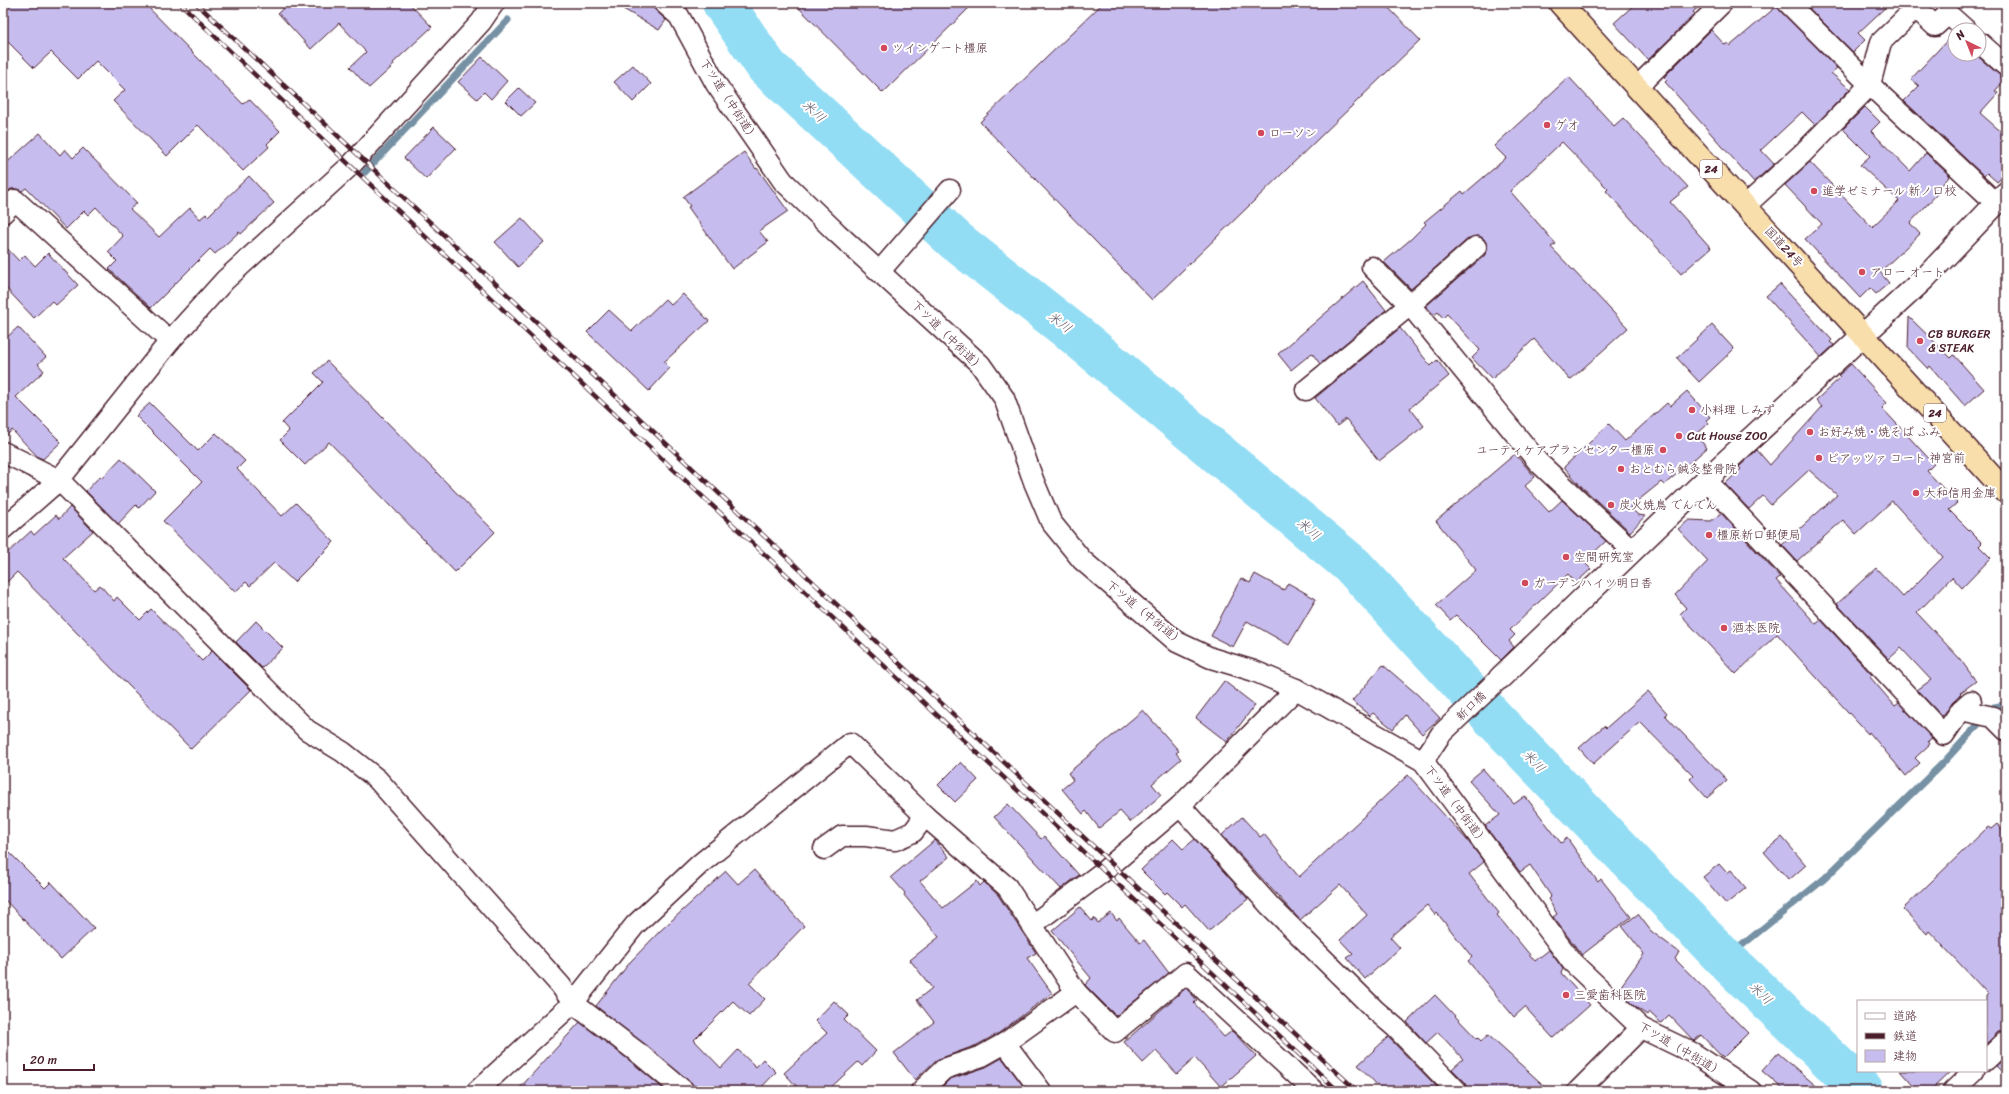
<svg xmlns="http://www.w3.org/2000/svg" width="2009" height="1094" font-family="Sriracha,'Klee One',sans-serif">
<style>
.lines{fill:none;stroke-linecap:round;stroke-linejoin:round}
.stream{stroke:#7691a4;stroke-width:7}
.river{stroke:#93ddf4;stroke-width:42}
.building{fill:#c7bcee;stroke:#4a1f2b}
.street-casing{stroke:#4a1f2b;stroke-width:23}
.secondary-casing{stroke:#4a1f2b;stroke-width:25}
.highway-casing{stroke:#4a1f2b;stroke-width:25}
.street{stroke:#fff;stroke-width:20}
.secondary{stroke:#fff;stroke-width:22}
.highway{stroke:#f8deab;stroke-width:22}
.rail-casing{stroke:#4a1f2b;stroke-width:4.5}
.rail{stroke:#fff;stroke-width:3;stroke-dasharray:9;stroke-linecap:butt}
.poi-dot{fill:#d1495b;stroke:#fff;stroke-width:1.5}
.labels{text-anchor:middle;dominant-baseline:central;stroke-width:4;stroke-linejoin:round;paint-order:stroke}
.shield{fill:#fff;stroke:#80626b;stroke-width:1}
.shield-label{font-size:11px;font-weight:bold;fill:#4a1f2b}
.poi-label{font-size:12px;fill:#4a1f2b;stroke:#fff;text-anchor:start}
.street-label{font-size:12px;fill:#4a1f2b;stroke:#fff}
.water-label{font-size:13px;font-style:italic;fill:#605867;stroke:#fff}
</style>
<rect width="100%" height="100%" fill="#fff"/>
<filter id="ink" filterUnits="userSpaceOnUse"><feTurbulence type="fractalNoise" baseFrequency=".025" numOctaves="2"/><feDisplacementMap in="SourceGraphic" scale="8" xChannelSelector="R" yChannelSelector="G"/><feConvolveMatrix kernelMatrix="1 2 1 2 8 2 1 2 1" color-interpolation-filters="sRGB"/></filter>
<g filter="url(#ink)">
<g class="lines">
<!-- stream -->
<g class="stream">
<polyline points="365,172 508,20"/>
<polyline points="1725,959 1824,879 1944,762 1994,707 2006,705"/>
</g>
<!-- river -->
<polyline class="river" points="723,3 767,67 956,241 1077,336 1354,567 1495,720 1725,959 1863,1091"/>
</g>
<!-- building -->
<g class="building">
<polygon points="9,3 144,3 243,104 249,99 280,131 267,144 269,147 243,171 198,125 167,156 113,101 125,90 96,61 78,79 51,52 34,68 3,37 3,9"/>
<polygon points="289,3 409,3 432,27 393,63 394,65 369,88 350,67 366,52 339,23 311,49 278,13"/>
<polygon points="613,3 648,3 666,20 659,30"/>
<polygon points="794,3 974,3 883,93"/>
<polygon points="1103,3 1384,3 1420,40 1152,300 980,122"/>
<polygon points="1636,3 1703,3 1693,12 1695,14 1648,60 1614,23"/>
<polygon points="1804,3 1890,3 1858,33 1865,40 1853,52"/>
<polygon points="1777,6 1837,68 1831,73 1850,89 1815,125 1802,112 1761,150 1774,164 1754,182 1665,82 1667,80 1664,77 1711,30 1725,45 1728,43 1730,46"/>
<polygon points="1953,34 1955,36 1955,54 1975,54 2005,80 1995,91 1998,93 1980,113 2006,136 2006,173 1997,182 1987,173 1984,176 1904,101 1919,86 1911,79"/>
<polygon points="482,57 507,81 491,99 484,92 477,99 458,82"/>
<polygon points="633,65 651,84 633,102 614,82"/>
<polygon points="1569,77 1614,126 1623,118 1688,187 1670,202 1711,248 1681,274 1606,191 1608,189 1562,142 1510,191 1556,244 1551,247 1628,328 1570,380 1534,339 1492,379 1472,358 1480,350 1447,314 1443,318 1438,312 1434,315 1426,306 1484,256 1487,251 1487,245 1484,239 1479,236 1469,238 1411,289 1384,262 1411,239 1426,224 1424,222 1441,208 1462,191 1464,194 1506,158 1494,146"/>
<polygon points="519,88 535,103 521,116 506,101"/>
<polygon points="1865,107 1880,122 1871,131 1910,171 1926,153 1950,176 1936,191 1938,193 1910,223 1920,234 1880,272 1889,283 1876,294 1870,288 1860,298 1805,239 1822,224 1785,185 1810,162 1872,227 1899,201 1860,165 1870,156 1843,129"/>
<polygon points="434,127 456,148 426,179 404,158"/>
<polygon points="40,133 60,155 65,149 73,158 83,148 137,203 130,209 159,237 190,208 200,219 206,214 208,216 249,176 274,203 241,234 239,232 215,254 210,249 151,308 109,269 117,261 108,252 123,236 96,207 88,215 84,211 66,229 26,188 22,191 17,189 11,189 3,196 3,166"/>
<polygon points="744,152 756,169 757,168 788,211 759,231 768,242 732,269 688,207 690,206 683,197"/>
<polygon points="522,218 544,242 518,267 495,242"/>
<polygon points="3,244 19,261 25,255 35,266 48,253 78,285 56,305 52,301 34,318 3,285"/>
<polygon points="1363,281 1386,310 1320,364 1312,353 1291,370 1278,354"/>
<polygon points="1780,284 1832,340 1830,342 1834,345 1821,357 1766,296"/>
<polygon points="683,294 709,321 664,362 670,368 649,391 587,332 609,310 632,331 665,299 671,305"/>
<polygon points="1909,317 1951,358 1954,355 1984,389 1965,406 1930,366 1928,369 1908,348"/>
<polygon points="1712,325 1734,349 1699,382 1677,358"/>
<polygon points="18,327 46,357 38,364 44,371 16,397 61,442 43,459 38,457 12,430 3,439 3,341"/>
<polygon points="1400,328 1431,366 1437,360 1449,376 1410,408 1424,426 1379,461 1346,419 1337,426 1315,398"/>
<polygon points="327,361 495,532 455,572 329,442 305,465 280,440 289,431 282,423 323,382 314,373"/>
<polygon points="1851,364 1887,403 1882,408 1934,464 1927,471 1957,503 1949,510 1982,543 1979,546 1991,558 1962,588 1952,577 1917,613 1960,659 1976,681 1960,693 1961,694 1942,716 1917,690 1931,680 1901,648 1889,659 1837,604 1876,568 1903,597 1943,557 1892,501 1856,534 1843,520 1797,561 1782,545 1837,495 1809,470 1771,505 1763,496 1749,509 1725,484 1741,469 1739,467 1757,450 1770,465 1822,407 1816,400 1840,378 1838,376"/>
<polygon points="1687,391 1710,417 1706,420 1709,423 1696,435 1707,448 1664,485 1661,482 1630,507 1638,515 1645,516 1630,532 1579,484 1564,467 1609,424 1625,441 1667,403 1670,406"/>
<polygon points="150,403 198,451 216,433 245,461 237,469 282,516 296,503 334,542 294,582 274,563 250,586 246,582 235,592 163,521 202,482 136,416"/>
<polygon points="1515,454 1535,477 1525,486 1549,512 1562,500 1606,541 1584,562 1591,569 1576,583 1568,574 1510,630 1515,635 1509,641 1514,647 1501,660 1456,615 1450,620 1436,605 1476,570 1436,521"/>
<polygon points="121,458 155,491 139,508 136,505 118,524 86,491 100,476 102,478"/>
<polygon points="70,507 93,531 63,558 94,590 100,585 114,601 117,597 140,620 151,609 202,661 212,651 251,690 191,749 17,572 3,586 3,557 31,531 34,535 56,515 59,519"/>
<polygon points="1721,513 1780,577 1776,580 1816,624 1821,620 1872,675 1870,677 1895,706 1899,703 1932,738 1928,741 1930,744 1915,758 1920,763 1906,776 1869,732 1868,734 1777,634 1736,674 1680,614 1686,608 1675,595 1708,561 1678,529 1689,520 1711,521"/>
<polygon points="1255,574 1284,590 1288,583 1316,599 1289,645 1247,621 1233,647 1211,636 1241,578 1250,583"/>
<polygon points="256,621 283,648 262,668 236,642"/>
<polygon points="1383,665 1418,695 1440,718 1422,734 1405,715 1393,729 1373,713 1370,716 1352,701"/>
<polygon points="1224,681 1255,705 1227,742 1196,718"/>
<polygon points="1648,691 1667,713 1665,715 1727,780 1707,798 1690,779 1693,776 1640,722 1593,764 1579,748 1604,726 1606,728"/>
<polygon points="1143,710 1179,751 1176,753 1181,759 1152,784 1161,795 1130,822 1120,811 1099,828 1086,811 1083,814 1062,789 1073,780 1068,773"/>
<polygon points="961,762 978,780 955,802 938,785"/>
<polygon points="1483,769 1514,804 1525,796 1561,843 1567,838 1598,882 1601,879 1631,917 1582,955 1553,917 1557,914 1548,899 1551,896 1530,865 1520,872 1485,826 1500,815 1469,781"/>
<polygon points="1408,775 1467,840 1484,862 1469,874 1499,913 1497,915 1535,961 1549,950 1563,969 1561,973 1590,1005 1553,1038 1525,1007 1514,1017 1468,961 1472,957 1437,913 1435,915 1427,905 1390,937 1400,948 1365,979 1347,958 1353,954 1340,940 1367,915 1340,885 1300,920 1222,835 1242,817 1260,837 1264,834 1299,877"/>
<polygon points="1008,804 1041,839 1044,836 1079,875 1061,889 994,817"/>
<polygon points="1997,824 2006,833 2006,1030 1998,1032 1986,1044 1986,996 1988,994 1929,931 1927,934 1903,909 1988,827 1991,829"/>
<polygon points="1782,837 1806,865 1789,880 1764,852"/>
<polygon points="1173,839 1183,849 1195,839 1248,899 1209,931 1185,904 1182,907 1167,892 1165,894 1141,870"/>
<polygon points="935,840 949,857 920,881 943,908 977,881 980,886 984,882 998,895 1036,953 1027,958 1052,993 999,1033 977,1045 936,1060 915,1080 894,1053 934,1022 917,1000 932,988 910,960 939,937 904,895 905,893 891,877"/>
<polygon points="3,846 45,888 51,882 94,928 61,959 3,898"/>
<polygon points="1719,864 1727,873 1731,870 1746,888 1726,904 1703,877"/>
<polygon points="754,870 804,926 749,983 765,999 749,1016 733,1001 694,1040 721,1068 738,1050 756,1067 763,1059 776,1072 758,1091 695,1091 691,1082 596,1006 631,961 660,931 726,871 738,884"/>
<polygon points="1080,907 1092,921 1094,918 1098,923 1111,913 1117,921 1119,918 1140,943 1144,940 1169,973 1116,1016 1085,985 1091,978 1052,931"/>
<polygon points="1638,914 1651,931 1679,952 1675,959 1748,1033 1723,1058 1701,1035 1694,1041 1669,1015 1661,1023 1649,1012 1647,1015 1634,1006 1618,990 1644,954 1622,926"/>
<polygon points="1186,988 1197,1000 1194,1003 1224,1037 1232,1031 1256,1056 1221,1087 1195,1058 1177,1074 1156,1051 1143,1063 1124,1042"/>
<polygon points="1435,995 1477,1039 1478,1038 1481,1041 1488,1035 1550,1091 1468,1091 1466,1083 1452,1069 1463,1059 1438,1032 1426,1043 1407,1022"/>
<polygon points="834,1001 849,1015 844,1020 876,1051 862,1066 858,1062 827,1091 801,1091 784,1073 827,1033 815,1021"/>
<polygon points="580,1022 634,1064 666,1091 517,1091"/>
<polygon points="1388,1037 1441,1091 1383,1091 1358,1065"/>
<polygon points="1778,1053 1822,1091 1785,1091 1762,1071"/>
<polygon points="2006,1057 2006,1076 1996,1066"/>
<polygon points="1002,1058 1027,1091 938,1091 950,1079 986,1067"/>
<polygon points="1900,1071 1951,1071 1930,1091 1918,1091"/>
</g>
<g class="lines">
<!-- street casing -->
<g class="street-casing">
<g id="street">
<polyline points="664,3 679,16 716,84 783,181 837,233 980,364 1004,398 1034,482 1051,522 1082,560 1177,642 1211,658 1254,671 1296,689 1423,761 1572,962 1641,1028 1693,1053 1751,1091"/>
<polyline points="1788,3 1870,85 1996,203"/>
<polyline points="1916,8 1935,26 1948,14 1966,30"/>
<polyline points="1979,42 2006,66"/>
<polyline points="1637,87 1722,3"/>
<polyline points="1745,206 1803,153 1870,85 1881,42 1916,8 1912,3"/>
<polyline points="3,213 15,200 170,341"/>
<polyline points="1372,267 1410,305 1538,462 1633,551"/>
<polyline points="880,271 950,190"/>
<polyline points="1306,390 1410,305 1476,247"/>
<polyline points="3,452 59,480 307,730 343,752 377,779 561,986 573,1003 641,1055 684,1091"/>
<polyline points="1706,480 1944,735 1961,710 1971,701"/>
<polyline points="3,529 59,480 170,341 225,280 351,165 481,22 494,3"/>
<polyline points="1961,710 1993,717 2006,730"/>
<polyline points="1423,761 1441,734 1500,678"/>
<polyline points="1180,806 1270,906 1375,1010 1396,1028 1457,1091"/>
<polyline points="824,849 842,836 866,836 895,840 913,832 925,816 1007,887 1076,992 1005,1043 982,1056 944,1069 921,1091"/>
<polyline points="1032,925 1104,871 1180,806 1296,689"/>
<polyline points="1076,992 1115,1032 1186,973 1314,1091"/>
<polyline points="1005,1043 1041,1091"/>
<polyline points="1986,1060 2006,1041"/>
<polyline points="477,1091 573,1003 635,925 700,864 850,743 925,816"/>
<polyline points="1578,1091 1641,1028"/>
<polyline points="1953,1091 1974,1071"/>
</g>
</g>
<!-- secondary casing -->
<g class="secondary-casing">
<polyline id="secondary" points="1500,678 1706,480 1925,278 2006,193"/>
</g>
<!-- highway casing -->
<g class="highway-casing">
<polyline id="highway" points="1560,3 2006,492"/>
</g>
<!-- street -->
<use href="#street" class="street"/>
<!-- secondary -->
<use href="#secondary" class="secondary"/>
<!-- highway -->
<use href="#highway" class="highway"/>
<!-- rail casing -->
<g class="rail-casing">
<g id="rail">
<path d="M180,3C562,370 953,727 1338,1091"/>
<polyline points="196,3 621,401 1112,864 1357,1091"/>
</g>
</g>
<!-- rail -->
<use href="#rail" class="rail"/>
</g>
</g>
<!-- markers -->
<g class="poi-dot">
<circle cx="884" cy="48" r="4"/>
<circle cx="1547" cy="125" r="4"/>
<circle cx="1261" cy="133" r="4"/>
<circle cx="1814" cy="191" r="4"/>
<circle cx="1862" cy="272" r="4"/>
<circle cx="1920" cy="341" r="4"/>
<circle cx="1692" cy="410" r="4"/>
<circle cx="1810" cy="432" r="4"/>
<circle cx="1679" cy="436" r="4"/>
<circle cx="1663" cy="450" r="4"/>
<circle cx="1819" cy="458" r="4"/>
<circle cx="1621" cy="469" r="4"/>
<circle cx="1916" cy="493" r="4"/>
<circle cx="1611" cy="505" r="4"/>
<circle cx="1709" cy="535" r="4"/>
<circle cx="1566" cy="557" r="4"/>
<circle cx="1525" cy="583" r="4"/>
<circle cx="1724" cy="628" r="4"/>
<circle cx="1566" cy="995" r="4"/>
</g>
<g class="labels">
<!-- shield labels -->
<g class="shield">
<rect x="1700" y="160" width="22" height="18" rx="3"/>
<rect x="1924" y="404" width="22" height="18" rx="3"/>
</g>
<g class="shield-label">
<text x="1711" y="169">24</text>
<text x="1935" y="413">24</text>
</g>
<!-- poi labels -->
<g class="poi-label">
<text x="892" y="48">ツインゲート橿原</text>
<text x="1555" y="125">ゲオ</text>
<text x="1269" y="133">ローソン</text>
<text x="1822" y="191">進学ゼミナール 新ノ口校</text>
<text x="1870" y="272">アロー オート</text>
<text x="1928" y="334">CB BURGER<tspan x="1928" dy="14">&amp; STEAK</tspan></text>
<text x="1700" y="410">小料理 しみず</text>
<text x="1818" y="432">お好み焼・焼そば ふみ</text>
<text x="1687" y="436">Cut House ZOO</text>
<text x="1655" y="450" text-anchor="end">ユーティケアプランセンター橿原</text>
<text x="1827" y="458">ピアッツァ コート 神宮前</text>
<text x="1629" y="469">おとむら鍼灸整骨院</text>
<text x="1924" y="493">大和信用金庫</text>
<text x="1619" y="505">炭火焼鳥 でんでん</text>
<text x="1717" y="535">橿原新口郵便局</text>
<text x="1574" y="557">空間研究室</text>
<text x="1533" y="583">ガーデンハイツ明日香</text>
<text x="1732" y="628">酒本医院</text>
<text x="1574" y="995">三愛歯科医院</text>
</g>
<!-- street labels -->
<g class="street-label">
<text transform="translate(729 100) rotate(57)">下ツ道（中街道）</text>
<text transform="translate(1784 247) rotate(47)">国道24号</text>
<text transform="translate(948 336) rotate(44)">下ツ道（中街道）</text>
<text transform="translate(1145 613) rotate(39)">下ツ道（中街道）</text>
<text transform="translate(1471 706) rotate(-44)">新口橋</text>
<text transform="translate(1456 805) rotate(53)">下ツ道（中街道）</text>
<text transform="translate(1681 1049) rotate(30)">下ツ道（中街道）</text>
</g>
<!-- water labels -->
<g class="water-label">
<text transform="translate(814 111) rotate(43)">米川</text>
<text transform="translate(1060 322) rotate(38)">米川</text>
<text transform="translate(1309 529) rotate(40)">米川</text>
<text transform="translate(1534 761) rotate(46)">米川</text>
<text transform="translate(1761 993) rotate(44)">米川</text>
</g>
</g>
<!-- margin -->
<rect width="2009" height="1094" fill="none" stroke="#fff" stroke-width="16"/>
<rect x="8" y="8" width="1993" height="1078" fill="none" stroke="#4a1f2b" stroke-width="1.5" filter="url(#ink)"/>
<!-- legend -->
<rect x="1857" y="1000" width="130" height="72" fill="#ffffff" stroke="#b7a5aa"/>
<rect x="1865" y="1013" width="20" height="6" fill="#ffffff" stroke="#b7a5aa"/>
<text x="1893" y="1020" font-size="12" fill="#4a1f2b">道路</text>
<rect x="1865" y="1033" width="20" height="6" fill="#4a1f2b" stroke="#b7a5aa"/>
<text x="1893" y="1040" font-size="12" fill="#4a1f2b">鉄道</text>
<rect x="1865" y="1050" width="20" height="12" fill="#c7bcee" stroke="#b7a5aa"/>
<text x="1893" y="1060" font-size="12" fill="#4a1f2b">建物</text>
<!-- north arrow -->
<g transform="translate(1967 42) rotate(317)"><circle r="19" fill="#ffffff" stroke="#b7a5aa"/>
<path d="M0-3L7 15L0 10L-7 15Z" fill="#d1495b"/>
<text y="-6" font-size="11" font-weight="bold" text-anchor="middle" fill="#4a1f2b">N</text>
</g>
<!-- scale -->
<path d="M24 1064v6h70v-6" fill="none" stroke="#4a1f2b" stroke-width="2"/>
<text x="30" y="1064" font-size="12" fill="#4a1f2b" stroke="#ffffff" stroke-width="3" paint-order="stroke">20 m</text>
</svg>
